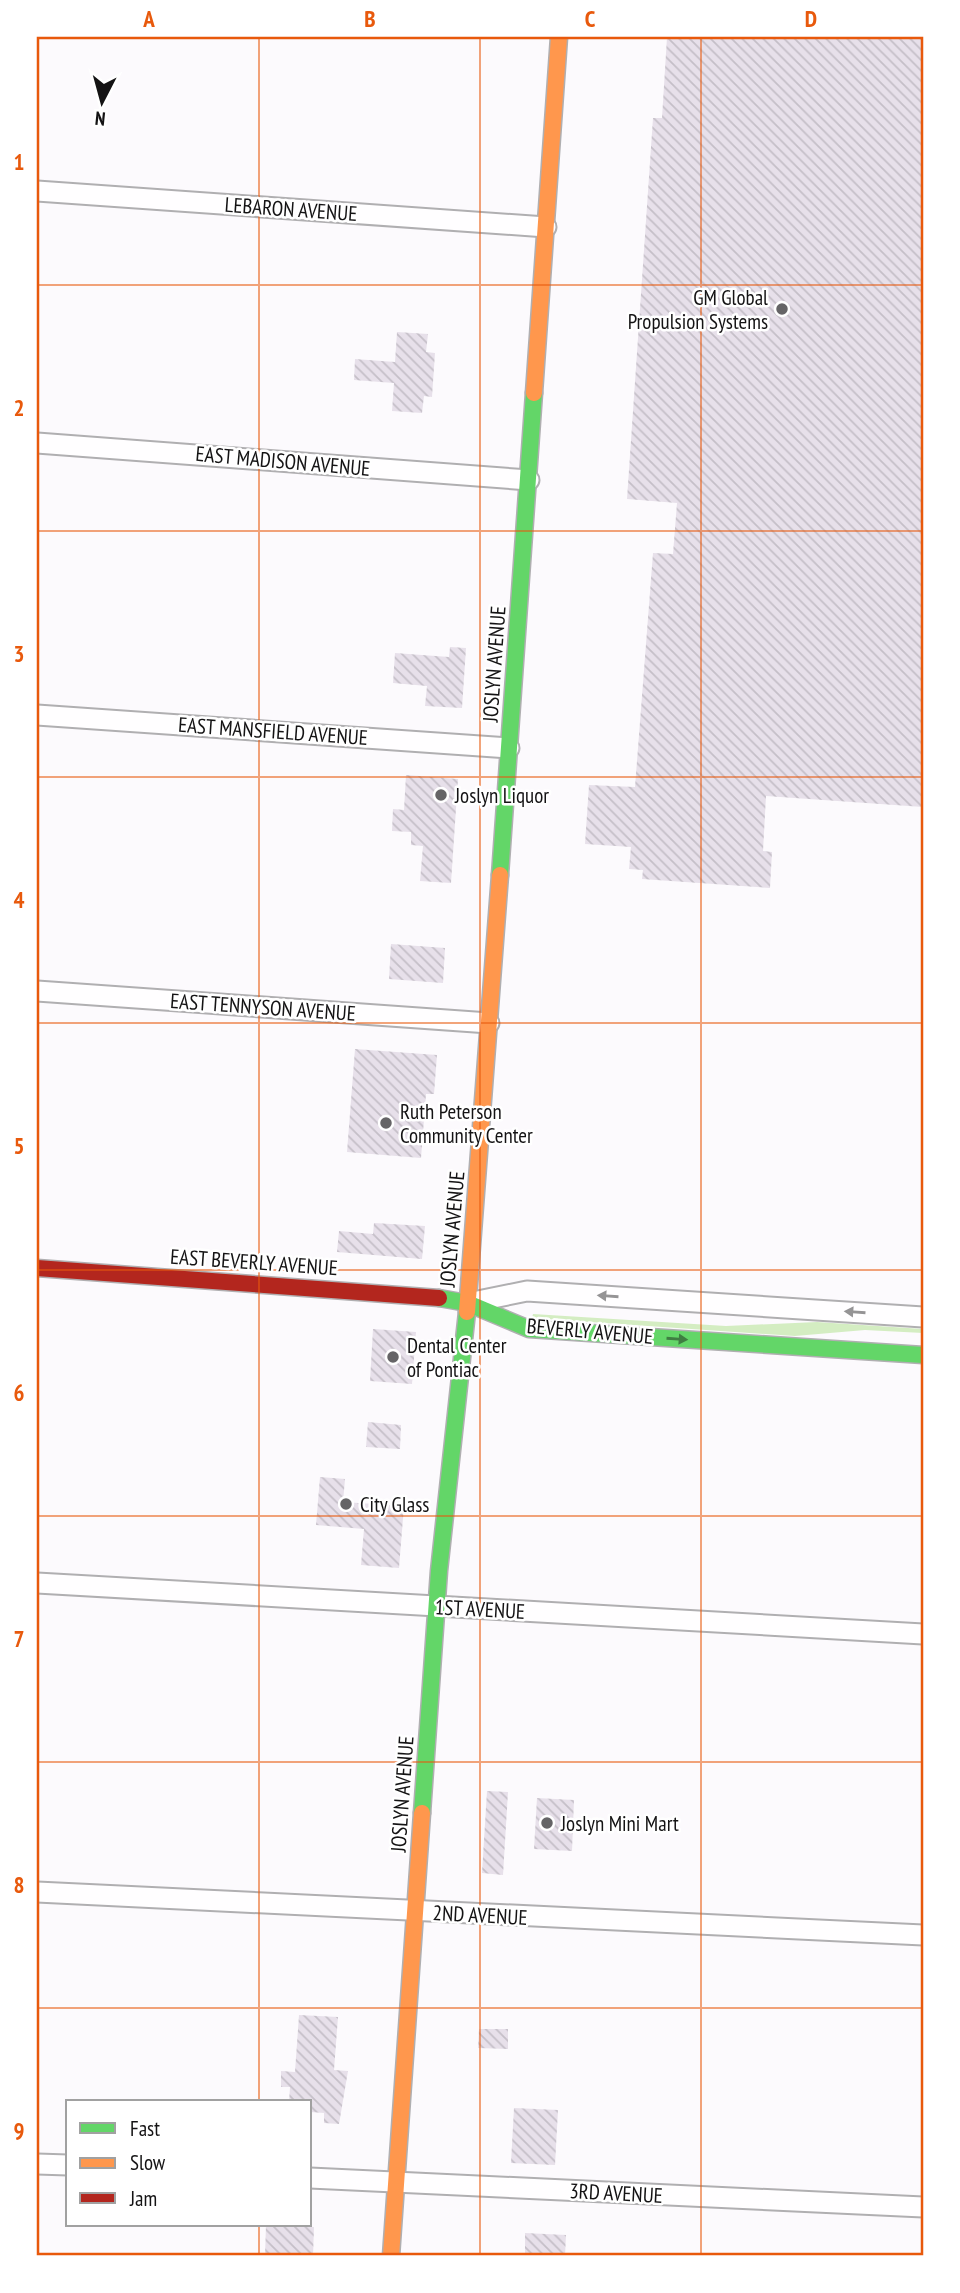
<svg xmlns="http://www.w3.org/2000/svg" width="960" height="2293" font-family="'PT Sans Narrow',sans-serif">
<style>
.grass{fill:#d4edc2}
.building{fill:url(#building-back-hatch)}
.lines{fill:none;stroke-linecap:round;stroke-linejoin:round}
.street-casing{stroke:#b0afb1;stroke-width:23}
.fast-casing{stroke:#b0afb1;stroke-width:19}
.slow-casing{stroke:#b0afb1;stroke-width:19}
.jam-casing{stroke:#b0afb1;stroke-width:19}
.street{stroke:#fffeff;stroke-width:19}
.fast{stroke:#63d668;stroke-width:16}
.slow{stroke:#ff974d;stroke-width:16}
.jam{stroke:#b3261e;stroke-width:16}
.oneway{fill:#959495}
.oneway2{fill:#3f7e42}
.grid{fill:none;stroke:#e8590c;stroke-width:2;stroke-opacity:0.55}
.poi-dot{fill:#656466;stroke:#fff;stroke-width:2.5}
.labels{text-anchor:middle;dominant-baseline:central;stroke-width:5;stroke-linejoin:round;paint-order:stroke}
.street-label{font-size:21px;fill:#141314;stroke:#fff}
.poi-label{font-size:21px;fill:#141314;stroke:#fff;text-anchor:start}
.neatline{fill:none;stroke:#e8590c;stroke-width:2.5}
.grid-label{font-size:23px;text-anchor:middle;font-weight:bold;fill:#e8590c}
</style>
<defs>
<pattern id="building-back-hatch" width="6" height="6" patternUnits="userSpaceOnUse" patternTransform="scale(1.75)"><rect width="6" height="6" fill="#e7e0ea"/><path d="M-1 5l2 2M0 0l6 6M5-1l2 2" fill="none" stroke="#c5bfc8"/></pattern>
</defs>
<rect width="100%" height="100%" fill="#fcfafd"/>
<!-- grass -->
<polygon class="grass" points="533,1314 726,1326 817,1322 923,1329 923,1333 865,1330 795,1336 532,1318"/>
<!-- building -->
<g class="building">
<polygon points="667,37 923,37 923,807 766,796 763,851 772,852 770,888 642,879 643,870 629,869 631,847 585,844 589,785 635,787 653,553 673,554 677,503 627,499 653,118 662,118"/>
<polygon points="397,332 428,334 426,352 435,353 432,397 424,396 422,413 392,411 394,383 354,380 355,359 395,362"/>
<polygon points="450,647 466,648 462,708 425,706 427,686 393,683 395,653 449,657"/>
<polygon points="406,775 458,779 451,883 420,881 423,846 411,845 411,832 392,831 393,809 404,810"/>
<polygon points="391,944 445,948 443,983 389,979"/>
<polygon points="355,1049 437,1055 434,1094 426,1094 421,1158 347,1152"/>
<polygon points="374,1223 425,1226 422,1259 337,1252 339,1231 373,1234"/>
<polygon points="373,1329 416,1332 412,1384 370,1381"/>
<polygon points="368,1422 401,1425 400,1449 366,1447"/>
<polygon points="320,1477 345,1479 343,1502 404,1506 399,1568 361,1565 364,1529 316,1525"/>
<polygon points="487,1791 508,1792 503,1875 482,1873"/>
<polygon points="537,1798 574,1800 572,1851 534,1849"/>
<polygon points="299,2015 338,2017 334,2070 348,2071 339,2124 324,2123 324,2113 310,2112 310,2102 289,2102 290,2087 281,2087 281,2071 295,2072"/>
<polygon points="479,2029 508,2029 508,2049 478,2048"/>
<polygon points="514,2108 558,2110 555,2165 511,2163"/>
<polygon points="266,2225 314,2227 313,2256 265,2256"/>
<polygon points="525,2233 566,2235 565,2256 525,2256"/>
</g>
<g class="lines">
<!-- street casing -->
<g class="street-casing">
<g id="street">
<polyline points="37,191 546,227"/>
<polyline points="37,443 529,480"/>
<polyline points="37,715 509,748"/>
<polyline points="37,991 489,1023"/>
<polyline points="468,1303 527,1291 923,1317"/>
<polyline points="37,1583 923,1634"/>
<polyline points="37,1892 923,1935"/>
<polyline points="37,2164 68,2165"/>
<polyline points="310,2178 923,2207"/>
</g>
</g>
<!-- fast casing -->
<g class="fast-casing">
<g id="fast">
<polyline points="500,875 534,393"/>
<polyline points="439,1298 467,1303 529,1329 923,1355"/>
<polyline points="422,1813 439,1571 467,1312"/>
</g>
</g>
<!-- slow casing -->
<g class="slow-casing">
<g id="slow">
<polyline points="534,393 559,37"/>
<polyline points="467,1312 500,875"/>
<polyline points="391,2256 422,1813"/>
</g>
</g>
<!-- jam casing -->
<g class="jam-casing">
<polyline id="jam" points="37,1268 439,1298"/>
</g>
<!-- street -->
<use href="#street" class="street"/>
<!-- fast -->
<use href="#fast" class="fast"/>
<!-- slow -->
<use href="#slow" class="slow"/>
<!-- jam -->
<use href="#jam" class="jam"/>
</g>
<!-- one-way arrows -->
<defs><path id="oneway-solid" d="M-6-.8H1V-3.2L6.5 0L1 3.2V.8H-6Z" transform="scale(1.75)"/></defs>
<g class="oneway">
<use href="#oneway-solid" transform="translate(608 1296) rotate(-176)"/>
<use href="#oneway-solid" transform="translate(855 1312) rotate(-176)"/>
</g>
<use class="oneway2" href="#oneway-solid" transform="translate(677 1339) rotate(4)"/>
<!-- grid -->
<path class="grid" d="M259,37V2102M480,37V2256M701,37V2256M37,285H923M37,531H923M37,777H923M37,1023H923M37,1270H923M37,1516H923M37,1762H923M37,2008H923M259,2225V2256"/>
<!-- markers -->
<g class="poi-dot">
<circle cx="782" cy="309" r="7"/>
<circle cx="441" cy="795" r="7"/>
<circle cx="386" cy="1123" r="7"/>
<circle cx="393" cy="1357" r="7"/>
<circle cx="346" cy="1504" r="7"/>
<circle cx="547" cy="1823" r="7"/>
</g>
<g class="labels">
<!-- street labels -->
<g class="street-label">
<text transform="translate(291 209) rotate(4)">LEBARON AVENUE</text>
<text transform="translate(283 461) rotate(5)">EAST MADISON AVENUE</text>
<text transform="translate(494 664) rotate(-86)">JOSLYN AVENUE</text>
<text transform="translate(273 731) rotate(4)">EAST MANSFIELD AVENUE</text>
<text transform="translate(263 1007) rotate(4)">EAST TENNYSON AVENUE</text>
<text transform="translate(452 1229) rotate(-85)">JOSLYN AVENUE</text>
<text transform="translate(254 1262) rotate(4)">EAST BEVERLY AVENUE</text>
<text transform="translate(590 1331) rotate(5)">BEVERLY AVENUE</text>
<text transform="translate(480 1609) rotate(3)">1ST AVENUE</text>
<text transform="translate(402 1794) rotate(-86)">JOSLYN AVENUE</text>
<text transform="translate(480 1915) rotate(3)">2ND AVENUE</text>
<text transform="translate(616 2193) rotate(3)">3RD AVENUE</text>
</g>
<!-- poi labels -->
<g class="poi-label">
<text x="768" y="297" text-anchor="end">GM Global<tspan x="768" dy="24">Propulsion Systems</tspan></text>
<text x="455" y="795">Joslyn Liquor</text>
<text x="400" y="1111">Ruth Peterson<tspan x="400" dy="24">Community Center</tspan></text>
<text x="407" y="1345">Dental Center<tspan x="407" dy="24">of Pontiac</tspan></text>
<text x="360" y="1504">City Glass</text>
<text x="561" y="1823">Joslyn Mini Mart</text>
</g>
</g>
<!-- border -->
<rect width="960" height="2293" fill="none" stroke="#ffffff" stroke-width="77"/>
<!-- legend -->
<rect x="66" y="2100" width="245" height="126" fill="#ffffff" stroke="#a1a1a1" stroke-width="2"/>
<rect x="80" y="2123" width="35" height="10" fill="#63d668" stroke="#a1a1a1" stroke-width="2"/>
<text x="130" y="2136" font-size="21" fill="#141314">Fast</text>
<rect x="80" y="2158" width="35" height="10" fill="#ff974d" stroke="#a1a1a1" stroke-width="2"/>
<text x="130" y="2170" font-size="21" fill="#141314">Slow</text>
<rect x="80" y="2193" width="35" height="10" fill="#b3261e" stroke="#a1a1a1" stroke-width="2"/>
<text x="130" y="2206" font-size="21" fill="#141314">Jam</text>
<!-- north arrow -->
<g transform="translate(102 102) rotate(186)" stroke="#ffffff" stroke-width="5" paint-order="stroke">
<path d="M0-5L12 26L0 18L-12 26Z" fill="#141314"/>
<text y="-10" font-size="19" font-weight="bold" text-anchor="middle" fill="#141314">N</text>
</g>
<rect x="38" y="38" width="884" height="2216" class="neatline"/>
<g class="grid-label">
<text x="149" y="27">A</text>
<text x="370" y="27">B</text>
<text x="590" y="27">C</text>
<text x="811" y="27">D</text>
<text x="19" y="170">1</text>
<text x="19" y="416">2</text>
<text x="19" y="662">3</text>
<text x="19" y="908">4</text>
<text x="19" y="1154">5</text>
<text x="19" y="1401">6</text>
<text x="19" y="1647">7</text>
<text x="19" y="1893">8</text>
<text x="19" y="2139">9</text>
</g>
</svg>
